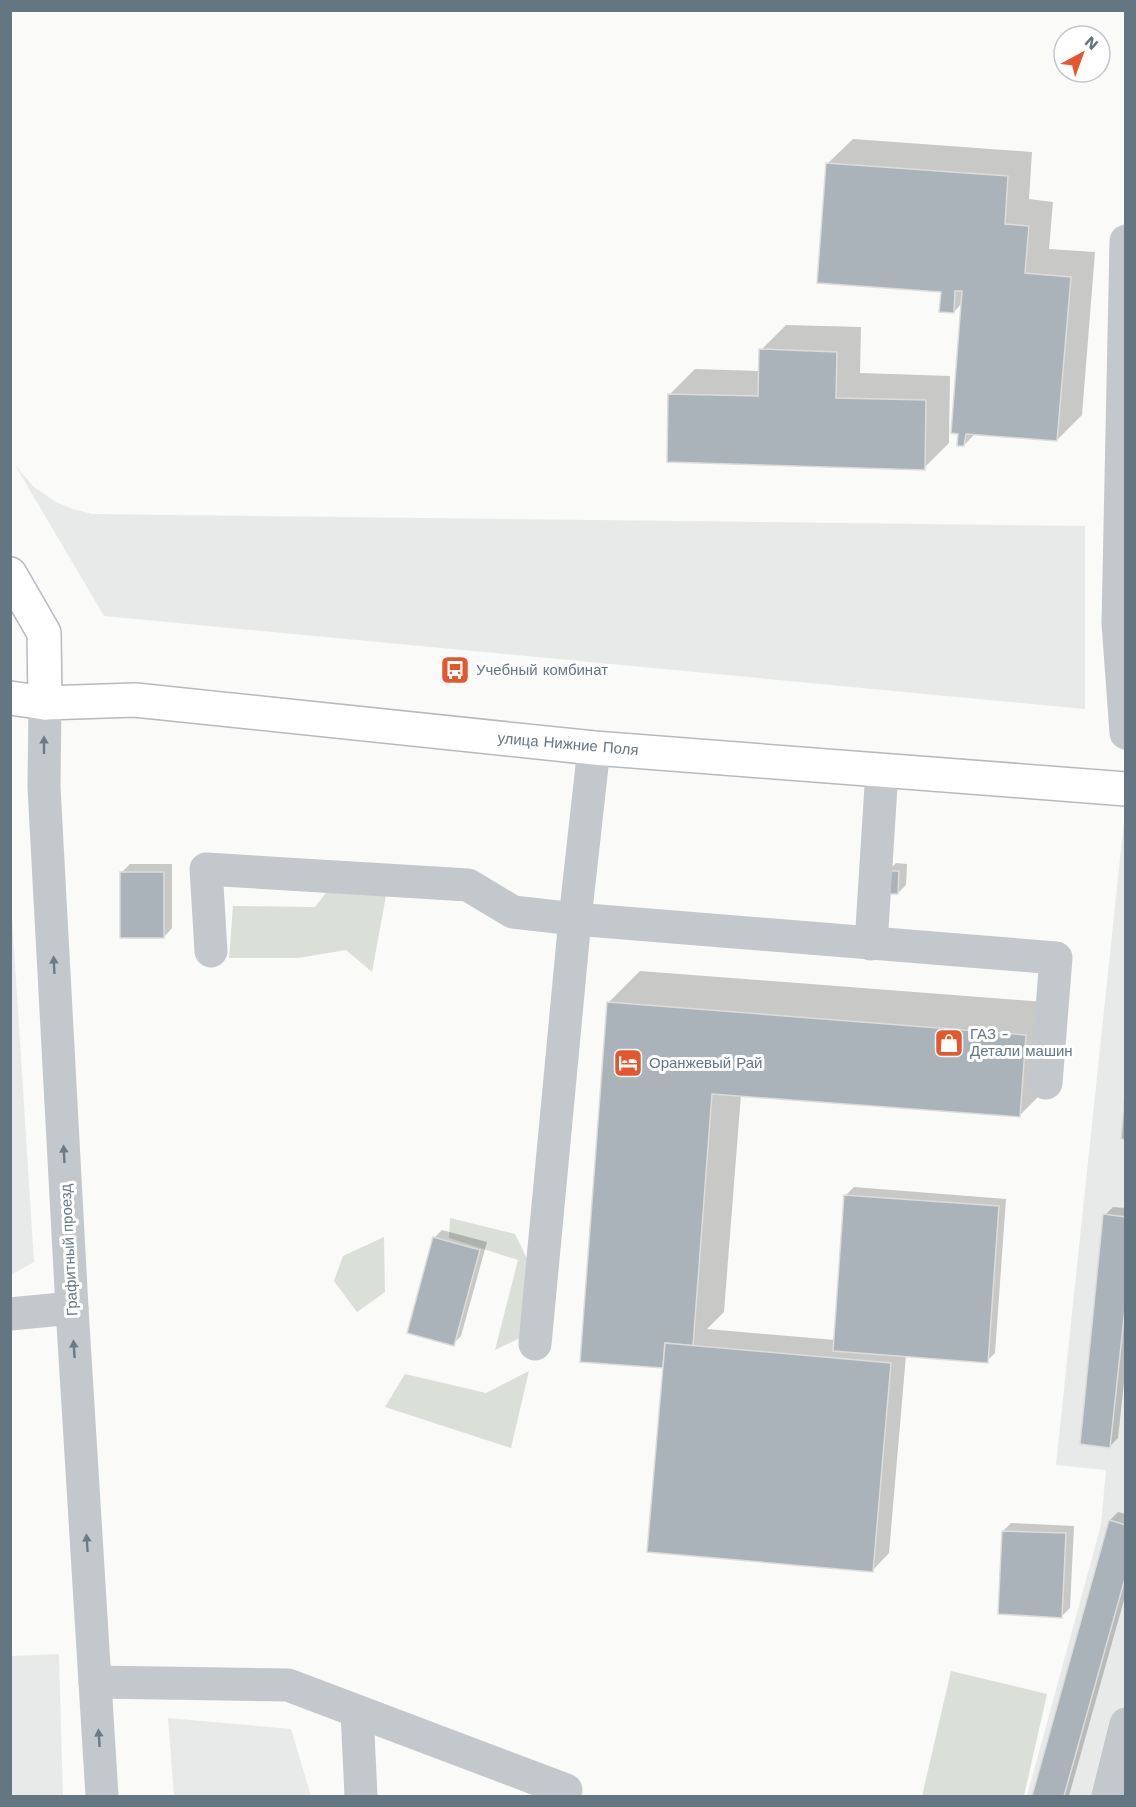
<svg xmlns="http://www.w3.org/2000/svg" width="1136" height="1807" font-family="'Work Sans',sans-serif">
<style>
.built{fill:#e8e9e9}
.green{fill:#dadfd7}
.shadow{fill:#0003}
.building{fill:#aab3b9;stroke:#dcdcda;stroke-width:1.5}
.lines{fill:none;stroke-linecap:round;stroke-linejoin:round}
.major-casing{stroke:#b5babe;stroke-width:36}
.minor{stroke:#c3c8cc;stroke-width:33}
.major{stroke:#fff;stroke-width:33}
.oneway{fill:#6a7a87}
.labels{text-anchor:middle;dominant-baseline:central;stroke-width:6;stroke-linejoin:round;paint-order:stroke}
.poi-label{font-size:15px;fill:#657683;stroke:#fff;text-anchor:start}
.street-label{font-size:15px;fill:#657683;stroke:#fff}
</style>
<rect width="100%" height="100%" fill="#fafaf8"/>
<!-- built -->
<g class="built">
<polygon points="15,465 34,487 56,502 73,509 92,514 1085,526 1085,709 104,616"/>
<polygon points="1124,821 1125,1796 1027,1796 1101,1525 1106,1470 1056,1465"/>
<polygon points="10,885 34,1262 11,1275 10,1275"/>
<polygon points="59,1654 63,1796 11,1796 11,1656"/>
<polygon points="168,1718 291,1729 311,1796 174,1796"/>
</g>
<!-- green -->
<g class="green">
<polygon points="329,889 387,890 372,972 346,950 298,958 229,958 233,906 315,907"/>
<polygon points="450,1218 515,1234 533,1271 522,1337 495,1350 518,1260 449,1238"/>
<polygon points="384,1237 385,1292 357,1312 334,1281 343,1256"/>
<polygon points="529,1371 511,1448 385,1407 405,1374 486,1393"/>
<polygon points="951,1671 1047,1694 1024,1796 922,1796"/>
</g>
<!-- shadow -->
<g class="shadow">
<polygon points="853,139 1032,152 1029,199 1053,202 1049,249 1095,252 1082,415 1057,440 976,433 964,445 962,303 954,312 943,291 828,163"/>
<polygon points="786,325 861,327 860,373 950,376 949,443 924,468 670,394 695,369 760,371 761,350"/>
<polygon points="896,863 907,864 906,885 898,893 888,871"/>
<polygon points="130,864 172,864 172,928 164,937 122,872"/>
<polygon points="640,971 1057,1003 1051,1084 1019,1116 741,1094 724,1312 707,1329 835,1340 846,1195 854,1187 1006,1199 995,1353 987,1361 906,1355 889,1553 873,1570 665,1364 608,1003"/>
<polygon points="1113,1207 1126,1208 1126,1364 1118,1438 1110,1446 1105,1215"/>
<polygon points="442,1230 487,1242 461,1336 453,1344 434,1238"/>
<polygon points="1118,1512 1126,1514 1126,1593 1069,1796 1033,1796 1110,1520"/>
<polygon points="1011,1523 1074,1526 1070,1608 1062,1616 1003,1531"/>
</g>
<!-- building -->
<g class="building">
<polygon points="826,163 1008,176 1005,224 1029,226 1025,273 1071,277 1057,441 966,434 964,446 957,446 958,434 951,433 962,291 955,291 954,313 939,312 941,292 817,283"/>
<polygon points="759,349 837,352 836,398 926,400 925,470 667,462 668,394 758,396"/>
<polygon points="886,871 899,871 898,894 885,894"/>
<rect x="120" y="872" width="44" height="66"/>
<polygon points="607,1002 1026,1035 1020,1117 712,1094 693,1346 665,1343 663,1368 580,1362"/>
<polygon points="1126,1080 1126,1140 1121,1139"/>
<polygon points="844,1195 999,1206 988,1363 833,1351"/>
<polygon points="1103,1214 1126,1217 1126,1299 1110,1448 1080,1444"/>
<polygon points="433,1237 480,1250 454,1346 407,1333"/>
<polygon points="665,1343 891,1363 873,1572 647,1552"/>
<polygon points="1109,1520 1126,1525 1126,1575 1064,1796 1032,1796"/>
<polygon points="1002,1531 1066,1533 1062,1618 998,1614"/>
</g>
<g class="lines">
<!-- major casing -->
<g class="major-casing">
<g id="major">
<polyline points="10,574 44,633 45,703"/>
<polyline points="10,698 45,703 135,700 594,748 1126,789"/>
</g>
</g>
<!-- minor -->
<g class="minor">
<polyline points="1126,241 1118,623 1126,733"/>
<polyline points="45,703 44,787 72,1308 102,1796"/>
<polyline points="594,748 575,919 1056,958 1046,1083"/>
<polyline points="871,944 882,770"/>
<polyline points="211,951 206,869 468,885 513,912 575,919 535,1344"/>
<polyline points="10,1314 72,1308"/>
<polyline points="95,1682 288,1685 566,1790"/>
<polyline points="357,1712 361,1796"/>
<polyline points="1108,1796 1126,1724"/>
</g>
<!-- major -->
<use href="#major" class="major"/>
</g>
<!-- one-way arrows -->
<defs><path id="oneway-solid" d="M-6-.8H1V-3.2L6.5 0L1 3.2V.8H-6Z" transform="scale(1.5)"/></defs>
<g class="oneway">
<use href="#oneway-solid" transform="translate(44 745) rotate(-90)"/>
<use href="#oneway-solid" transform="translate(54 965) rotate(-93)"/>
<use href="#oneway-solid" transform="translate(64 1154) rotate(-93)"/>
<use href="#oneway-solid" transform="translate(74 1349) rotate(-94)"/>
<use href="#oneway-solid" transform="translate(87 1543) rotate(-94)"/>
<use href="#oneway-solid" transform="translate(99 1738) rotate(-94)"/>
</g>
<!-- icons -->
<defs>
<g id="bus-square" transform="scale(1.5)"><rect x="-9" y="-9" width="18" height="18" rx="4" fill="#e4572e" stroke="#fff"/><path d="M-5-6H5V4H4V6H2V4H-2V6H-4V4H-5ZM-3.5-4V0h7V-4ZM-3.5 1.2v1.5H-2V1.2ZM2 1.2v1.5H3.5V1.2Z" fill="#fff"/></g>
<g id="shop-square" transform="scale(1.5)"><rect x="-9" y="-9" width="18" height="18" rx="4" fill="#e4572e" stroke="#fff"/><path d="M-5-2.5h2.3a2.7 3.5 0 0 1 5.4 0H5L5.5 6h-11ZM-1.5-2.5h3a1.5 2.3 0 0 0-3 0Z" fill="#fff"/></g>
<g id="hotel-square" transform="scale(1.5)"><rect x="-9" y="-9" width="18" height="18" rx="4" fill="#e4572e" stroke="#fff"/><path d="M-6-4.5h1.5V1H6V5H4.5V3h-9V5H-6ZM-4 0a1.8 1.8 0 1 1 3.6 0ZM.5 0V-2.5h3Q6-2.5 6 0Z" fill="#fff"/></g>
</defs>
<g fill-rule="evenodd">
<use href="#bus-square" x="455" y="670"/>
<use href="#shop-square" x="949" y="1043"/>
<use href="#hotel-square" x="628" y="1063"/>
</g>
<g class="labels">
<!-- poi labels -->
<g class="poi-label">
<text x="476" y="670">Учебный комбинат</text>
<text x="970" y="1034">ГАЗ -<tspan x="970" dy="17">Детали машин</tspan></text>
<text x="649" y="1063">Оранжевый Рай</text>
</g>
<!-- street labels -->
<g class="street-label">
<text transform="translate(568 744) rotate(5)">улица Нижние Поля</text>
<text transform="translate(69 1250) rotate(-93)">Графитный проезд</text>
</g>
</g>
<!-- border -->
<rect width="1136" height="1807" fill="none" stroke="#657683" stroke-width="24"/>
<!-- north arrow -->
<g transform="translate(1082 54) rotate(41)"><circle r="28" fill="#ffffff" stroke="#c1c8cd" stroke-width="1.5"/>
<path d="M0-4.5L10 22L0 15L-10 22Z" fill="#e4572e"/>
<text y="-9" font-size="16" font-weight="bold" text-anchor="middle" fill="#657683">N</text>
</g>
</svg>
